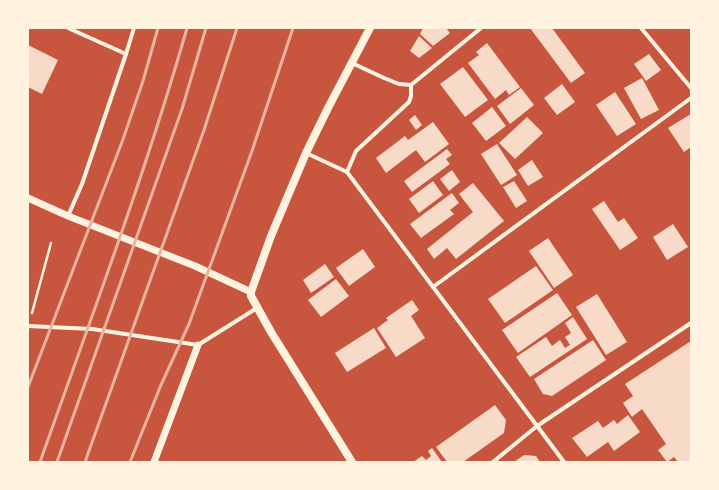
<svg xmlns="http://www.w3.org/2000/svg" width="719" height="490" font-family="Raleway,sans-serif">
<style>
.building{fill:#f7dbc8}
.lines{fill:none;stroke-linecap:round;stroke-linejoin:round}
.path{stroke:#fff3e0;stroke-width:2.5}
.minor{stroke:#fff3e0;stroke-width:4}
.tertiary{stroke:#fff3e0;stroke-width:7}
.secondary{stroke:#fff3e0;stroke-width:8}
.rail{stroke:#e9b49f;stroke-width:3}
</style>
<rect width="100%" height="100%" fill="#c8553d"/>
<!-- building -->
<g class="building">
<polygon points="423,28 446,28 450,33 433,46 420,34"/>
<polygon points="530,28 552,28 585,73 571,83"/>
<polygon points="419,36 432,48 419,58 410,51"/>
<polygon points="487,43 520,87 509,95 506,90 495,99 468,63 479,55 476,52"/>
<polygon points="28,45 58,60 42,94 28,87"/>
<polygon points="649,54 661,70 646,81 634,64"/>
<polygon points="463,67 488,100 465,117 440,84"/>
<polygon points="642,78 659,110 641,119 624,88"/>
<polygon points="562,84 575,102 557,115 544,98"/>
<polygon points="521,88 534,105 510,124 497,106"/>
<polygon points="615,92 636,124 617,136 596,105"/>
<polygon points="492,107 506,126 486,141 472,123"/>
<polygon points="691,114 691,147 684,152 668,128"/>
<polygon points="415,115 422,125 416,130 409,120"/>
<polygon points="527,117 543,133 515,159 499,143"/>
<polygon points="433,122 449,144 425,162 416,150 386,173 376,158 405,136 408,140"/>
<polygon points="497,144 517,175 501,185 481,154"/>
<polygon points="447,149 452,155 446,159 450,164 412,192 404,181"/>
<polygon points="532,160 543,177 528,186 518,170"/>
<polygon points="452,170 460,182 449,191 440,179"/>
<polygon points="433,181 443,195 419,213 409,199"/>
<polygon points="514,181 527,201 516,208 503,187"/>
<polygon points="473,183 504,221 456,259 447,248 434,259 427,249 473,212 459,194"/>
<polygon points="452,193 459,203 450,210 454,214 421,238 410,224"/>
<polygon points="604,201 618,222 624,218 638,238 620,250 592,209"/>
<polygon points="673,224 688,247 667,260 653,237"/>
<polygon points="548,238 573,275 554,288 529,251"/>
<polygon points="363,249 375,267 349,286 336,268"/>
<polygon points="325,264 334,277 311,293 303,280"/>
<polygon points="536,266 553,290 505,323 488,299"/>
<polygon points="336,279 349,296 321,317 308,300"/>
<polygon points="557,293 572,315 518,353 502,330"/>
<polygon points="597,294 627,342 606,355 576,307"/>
<polygon points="412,300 419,310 411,316 425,338 396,357 377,328 388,320 386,318"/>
<polygon points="573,317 587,339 530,377 516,357 546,337 552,346 560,340 565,348 570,345 565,337 571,333 565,323"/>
<polygon points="374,328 386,348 347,372 335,353"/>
<polygon points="593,340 606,360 552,396 543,394 534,379"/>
<polygon points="691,341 691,462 678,462 674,457 667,462 658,450 666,444 642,409 632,417 623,403 633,396 625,384"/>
<polygon points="495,405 506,420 504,433 463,462 447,462 436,447"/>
<polygon points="628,415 640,432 614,451 608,442 587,457 572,438 598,421 603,428 614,420 617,424"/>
<polygon points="432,448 442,462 413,462 422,456 426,460 431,456 428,451"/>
<polygon points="524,455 536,456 540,462 514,462"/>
</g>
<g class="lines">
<!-- path -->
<polyline class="path" points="32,313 51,243"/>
<!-- minor -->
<g class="minor">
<polyline points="68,28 126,54"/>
<polyline points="641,28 691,88"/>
<polyline points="352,63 384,78 399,84 411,85 481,28"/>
<polyline points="306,153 347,172 564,462"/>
<polyline points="347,172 356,151 409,102 411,96 411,85"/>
<polyline points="68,216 82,184 126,54 134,28"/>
<polyline points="433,287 691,98"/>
<polyline points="28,326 92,329 198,345 257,308"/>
<polyline points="493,462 537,426 691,323"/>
</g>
<!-- tertiary -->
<g class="tertiary">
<polyline points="28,198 68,216 195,266 251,292"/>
<polyline points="154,462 198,345"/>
</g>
<!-- secondary -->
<polyline class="secondary" points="352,462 271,332 251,296 251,292 271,236 306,153 328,108 370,28"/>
<!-- rail -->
<g class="rail">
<polyline points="28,387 122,142 143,81 158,28"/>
<path d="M40,462C91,318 145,175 187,28"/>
<polyline points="57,462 182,109 206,28"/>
<polyline points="85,462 204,130 237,28"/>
<polyline points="130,462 161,385 189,324 252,151 293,28"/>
</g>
</g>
<!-- border -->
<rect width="719" height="490" fill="none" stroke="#fff3e0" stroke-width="58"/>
</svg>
